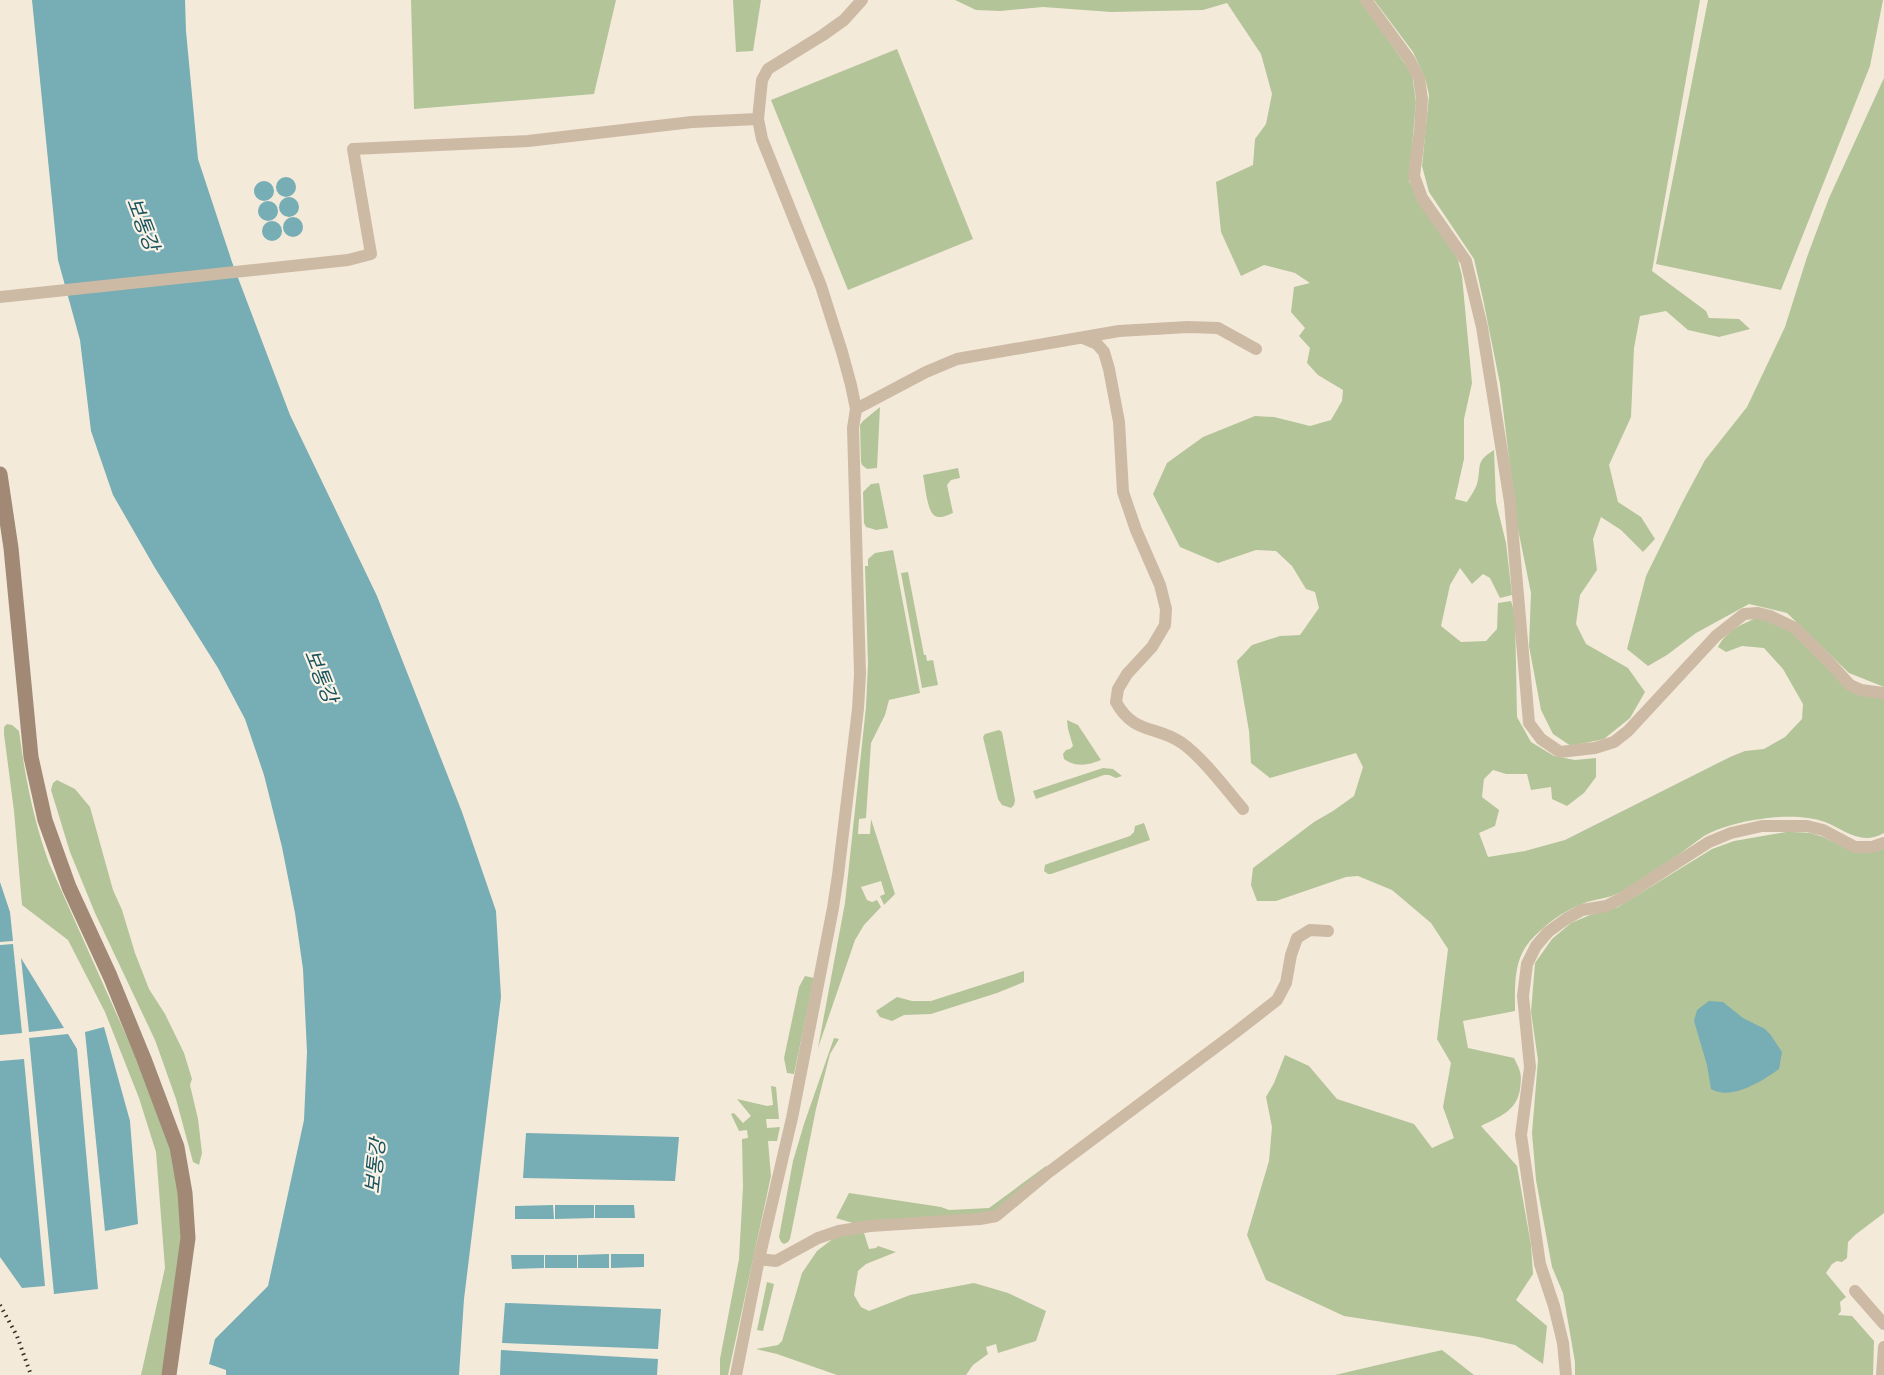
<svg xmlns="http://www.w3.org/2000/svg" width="1884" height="1375" font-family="'Work Sans','Noto Sans KR',sans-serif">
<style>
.green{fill:#b3c499}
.water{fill:#77adb4}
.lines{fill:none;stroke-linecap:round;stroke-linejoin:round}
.minor{stroke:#cdbaa5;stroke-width:12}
.secondary{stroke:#a18976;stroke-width:15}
.rail{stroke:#382e27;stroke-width:4;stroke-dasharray:1.5 4.5;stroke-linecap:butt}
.labels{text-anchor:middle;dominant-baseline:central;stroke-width:4.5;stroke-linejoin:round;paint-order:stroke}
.water-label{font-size:20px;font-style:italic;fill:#19545e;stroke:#fbf3e7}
</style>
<rect width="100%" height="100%" fill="#f4eada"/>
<!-- green -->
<g class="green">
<polygon points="411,0 616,0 594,94 414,109"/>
<polygon points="733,0 761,0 753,51 736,52"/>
<path d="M955,0H1360L1412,74L1416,102L1409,181L1458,260L1462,276L1472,383L1464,419V459L1455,499L1467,502C1470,497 1475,490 1477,484C1482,467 1474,462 1494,450L1496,502L1506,543L1512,595L1500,598L1490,578L1483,574L1472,584L1460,568L1450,585L1441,626L1461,642L1486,641L1497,629L1498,603L1511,601L1515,614L1517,717L1531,742L1554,756L1575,760L1596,758V777L1584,793L1567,806L1552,799L1551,787L1531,790L1527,774H1506L1493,770L1484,779L1482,797L1499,810L1495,826L1479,833L1488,857L1525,851L1565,840L1730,757L1745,751L1764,749L1785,737L1802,719L1803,704L1783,669L1764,648L1742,646L1726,652L1718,647C1727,630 1742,624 1759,617L1793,633L1825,665L1884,698V833C1861,846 1845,830 1825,822C1806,815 1780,816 1761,819C1743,821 1720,827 1704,836C1695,842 1687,849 1678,855C1660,868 1640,881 1621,892C1608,899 1594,899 1582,904C1563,911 1543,926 1530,941C1513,961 1515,986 1515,1011L1463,1021L1468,1048L1514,1058C1521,1072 1522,1074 1520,1089C1517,1111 1499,1117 1481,1126L1517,1166L1531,1245L1533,1274L1516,1300L1547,1326L1543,1364L1515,1345L1479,1337L1344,1316L1266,1280L1247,1235L1269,1161L1272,1127L1266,1097L1274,1083L1285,1055L1309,1066L1337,1099L1414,1124L1432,1148L1454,1138L1443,1107L1451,1063L1437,1039L1448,949L1431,923L1392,890L1358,876L1346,877L1276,901H1257L1251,885L1253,868L1314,822L1333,811L1354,796L1363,767L1356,753L1270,778L1251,763L1249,731L1237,661L1252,645L1280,636L1300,635L1319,608L1315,592L1306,589L1292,566L1276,551L1256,550L1218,563L1180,547L1153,494L1167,463L1203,437L1255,416L1274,417L1310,426L1331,420L1342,401L1343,390L1318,375L1307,363L1310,348L1299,336L1305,328L1291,312L1294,287L1310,283L1295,273L1264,265L1241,276L1221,232L1216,182L1253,165L1255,139L1266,124L1272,94L1261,54L1227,3L1203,10L1111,12L1043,7L1000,11L976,10Z"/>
<polygon points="1374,0 1700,0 1652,271 1706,311 1709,318 1739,319 1750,329 1719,337 1688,330 1666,311 1640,316 1634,348 1631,417 1609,465 1618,502 1641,517 1655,539 1643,552 1621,530 1601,517 1593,539 1597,570 1580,595 1576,624 1586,644 1628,668 1645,692 1630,718 1604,739 1571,746 1553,734 1541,710 1529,646 1531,593 1517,524 1500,384 1483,299 1474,259 1429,192 1422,166 1429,95 1425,78 1413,52"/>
<polygon points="1708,0 1883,0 1870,66 1781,290 1656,264"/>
<polygon points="897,49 973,239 848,290 771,100"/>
<polygon points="1884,78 1884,687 1849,673 1787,613 1749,604 1696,633 1667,655 1648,666 1627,649 1646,576 1682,503 1705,460 1747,407 1785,327 1807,257 1829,198"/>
<polygon points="880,407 877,468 867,469 862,465 861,462 860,425 863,421"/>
<path d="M958,468L960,478L951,480L947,485L953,513C948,515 940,519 935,516C927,512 925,484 923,475Z"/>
<polygon points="879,483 888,528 876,530 866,527 864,523 863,492 871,484"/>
<polygon points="893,550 920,693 889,700 885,715 871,743 866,818 859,819 858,834 870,834 871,819 895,894 884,905 880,896 885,894 881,881 861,887 867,900 872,902 877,900 881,907 864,925 855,940 818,1048 845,903 866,707 868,664 865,566 868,566 868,559 875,553"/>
<polygon points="908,572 924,655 926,655 927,661 933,660 938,685 922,688 901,573"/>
<path d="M1067,720L1078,725L1101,760C1088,765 1077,768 1064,759L1063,754L1066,750L1070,749L1073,746L1068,729Z"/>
<path d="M7,724L12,725L19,731C25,776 33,819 49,863L138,1062L172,1154L179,1198L182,1239L163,1375H141L165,1268L156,1152L139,1098L105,1012L68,940L22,905L14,811L4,734V727Z"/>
<polygon points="999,730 1002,732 1015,800 1014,805 1011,808 1002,805 998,799 983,737 985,734"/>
<polygon points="1103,768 1113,769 1122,776 1116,778 1109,775 1104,775 1036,799 1033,791"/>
<polygon points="57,780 75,789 90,807 113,890 122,910 135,953 149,989 165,1014 184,1053 192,1079 190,1085 198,1119 202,1153 199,1165 193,1162 176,1099 155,1040 95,913 70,852 51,790 53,783"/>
<polygon points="1144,823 1150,840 1051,874 1048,874 1044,871 1045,865 1047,864 1130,836 1134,832 1135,826"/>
<path d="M1786,832C1794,832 1802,832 1810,833C1838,839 1852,861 1884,849V1213L1855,1235L1848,1242L1847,1258L1842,1262L1837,1261L1832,1264L1826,1273L1846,1297L1840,1302L1841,1311L1838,1315L1852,1316L1874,1341L1873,1375H1575V1362L1563,1293L1552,1267L1536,1180L1532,1133L1538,1060L1531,1012L1535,963L1552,939L1571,923L1590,915L1618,907L1712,849L1734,841Z"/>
<polygon points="1024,971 1024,982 997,993 931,1014 904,1015 892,1021 880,1017 876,1011 897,997 912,1001 931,1001"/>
<polygon points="805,976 814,978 794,1074 787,1073 784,1058 799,987"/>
<polygon points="834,1038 839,1039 830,1054 816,1109 790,1239 788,1242 784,1244 781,1242 779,1237 793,1161 804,1124"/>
<polygon points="771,1086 776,1087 779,1119 766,1119 767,1128 780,1127 777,1141 768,1141 771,1176 728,1375 720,1375 720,1359 739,1259 743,1187 742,1139 748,1138 747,1130 739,1131 731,1114 734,1113 743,1123 751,1116 737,1099 767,1106 773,1105"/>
<polygon points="1046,1166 1047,1168 992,1213 856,1224 836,1218 849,1193 941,1207 949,1210 989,1208"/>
<polygon points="864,1233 869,1249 876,1248 878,1246 896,1252 866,1264 858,1271 854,1295 861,1307 869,1311 910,1295 974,1283 1008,1293 1046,1311 1036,1341 998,1353 996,1344 986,1347 988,1354 973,1365 966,1375 837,1375 777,1354 756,1349 778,1345 782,1341 802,1273 817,1251 834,1238 847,1234"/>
<polygon points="767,1282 774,1284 763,1331 757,1330"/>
<polygon points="1442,1350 1474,1375 1335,1375"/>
</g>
<!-- water -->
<g class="water">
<polygon points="32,0 185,0 186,31 198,159 232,262 290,415 377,596 462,812 496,911 501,997 464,1299 459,1375 226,1375 226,1370 209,1364 215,1339 268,1286 304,1120 307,1052 303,969 295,913 282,847 264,775 245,719 218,668 155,568 113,495 91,431 80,340 58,260"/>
<circle cx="286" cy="187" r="10"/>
<circle cx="264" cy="191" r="10"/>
<circle cx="289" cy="207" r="10"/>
<circle cx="268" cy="211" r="10"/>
<circle cx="293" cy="227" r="10"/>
<circle cx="272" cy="231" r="10"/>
<polygon points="0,882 10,912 13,941 0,942"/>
<polygon points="13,944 22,1033 0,1035 0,945"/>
<polygon points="21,958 64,1028 29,1032"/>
<path d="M1709,1001L1723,1002L1743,1018L1765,1029L1770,1034L1782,1052L1779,1069C1762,1081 1732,1101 1711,1089L1707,1065L1694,1021L1697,1010Z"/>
<polygon points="104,1027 130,1121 138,1224 105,1231 85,1032"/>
<polygon points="68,1034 77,1049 98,1289 54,1294 29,1038"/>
<polygon points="24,1059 45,1286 22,1288 0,1257 0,1061"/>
<polygon points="526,1133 679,1137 675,1181 523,1178"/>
<polygon points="553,1205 554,1219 515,1219 515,1206"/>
<polygon points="555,1205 594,1205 594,1218 555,1219"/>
<polygon points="595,1205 634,1205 635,1218 595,1218"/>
<polygon points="609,1254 609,1268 578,1268 578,1255"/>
<polygon points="611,1254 644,1254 644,1267 611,1268"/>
<polygon points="511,1255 544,1255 544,1268 512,1269"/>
<rect x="545" y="1255" width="32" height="13"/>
<polygon points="505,1303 661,1309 658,1349 502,1343"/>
<polygon points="501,1350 658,1359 657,1375 500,1375"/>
</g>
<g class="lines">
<!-- minor -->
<g class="minor">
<polyline points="1366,0 1409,59 1419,78 1422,99 1420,129 1414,176 1422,198 1466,261 1482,327 1510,502 1529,723 1541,739 1560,752 1595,748 1614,742 1628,731 1716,636 1744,614 1758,613 1770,616 1795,628 1830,663 1850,685 1861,690 1884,693"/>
<polyline points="0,297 348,260 371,254 353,149 528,141 692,122 758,119 762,80 768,69 823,35 844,20 862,0"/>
<path d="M1083,338L1097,344L1104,352L1109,369L1119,422L1123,492L1136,530L1160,585L1166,609L1165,625L1152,647L1127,674L1118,689L1116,702C1134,735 1156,725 1182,743C1204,759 1225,788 1243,809"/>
<polyline points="856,409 926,372 957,359 1119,331 1188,327 1218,328 1256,349"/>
<polyline points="759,1259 776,1261 818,1238 839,1231 870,1226 980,1219 996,1216 1049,1172 1236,1032 1277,1000 1286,983 1291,955 1297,938 1310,930 1328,931"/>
<polyline points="1855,1291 1884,1324"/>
<polyline points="736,1375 759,1259 792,1118 833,908 838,875 858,709 860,674 853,428 856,409 851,385 842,352 821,286 762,139 758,119"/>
<polyline points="1566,1375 1563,1343 1554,1306 1540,1264 1521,1135 1530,1067 1523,996 1527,964 1536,946 1548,932 1566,919 1582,910 1606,906 1622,898 1709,842 1731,833 1762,826 1807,826 1823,830 1855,847 1872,847 1884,843"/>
<polyline points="1882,1375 1884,1347"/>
</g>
<!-- secondary -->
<polyline class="secondary" points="0,474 11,548 31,757 45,820 69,887 110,976 144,1059 177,1147 185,1193 188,1238 169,1375"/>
<!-- rail -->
<polyline class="rail" points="0,1305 17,1336 31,1375"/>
</g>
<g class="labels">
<!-- water labels -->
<g class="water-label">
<text transform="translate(143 224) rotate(69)">보통강</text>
<text transform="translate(321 676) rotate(68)">보통강</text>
<text transform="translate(375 1166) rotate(-84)">보통강</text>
</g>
</g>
</svg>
